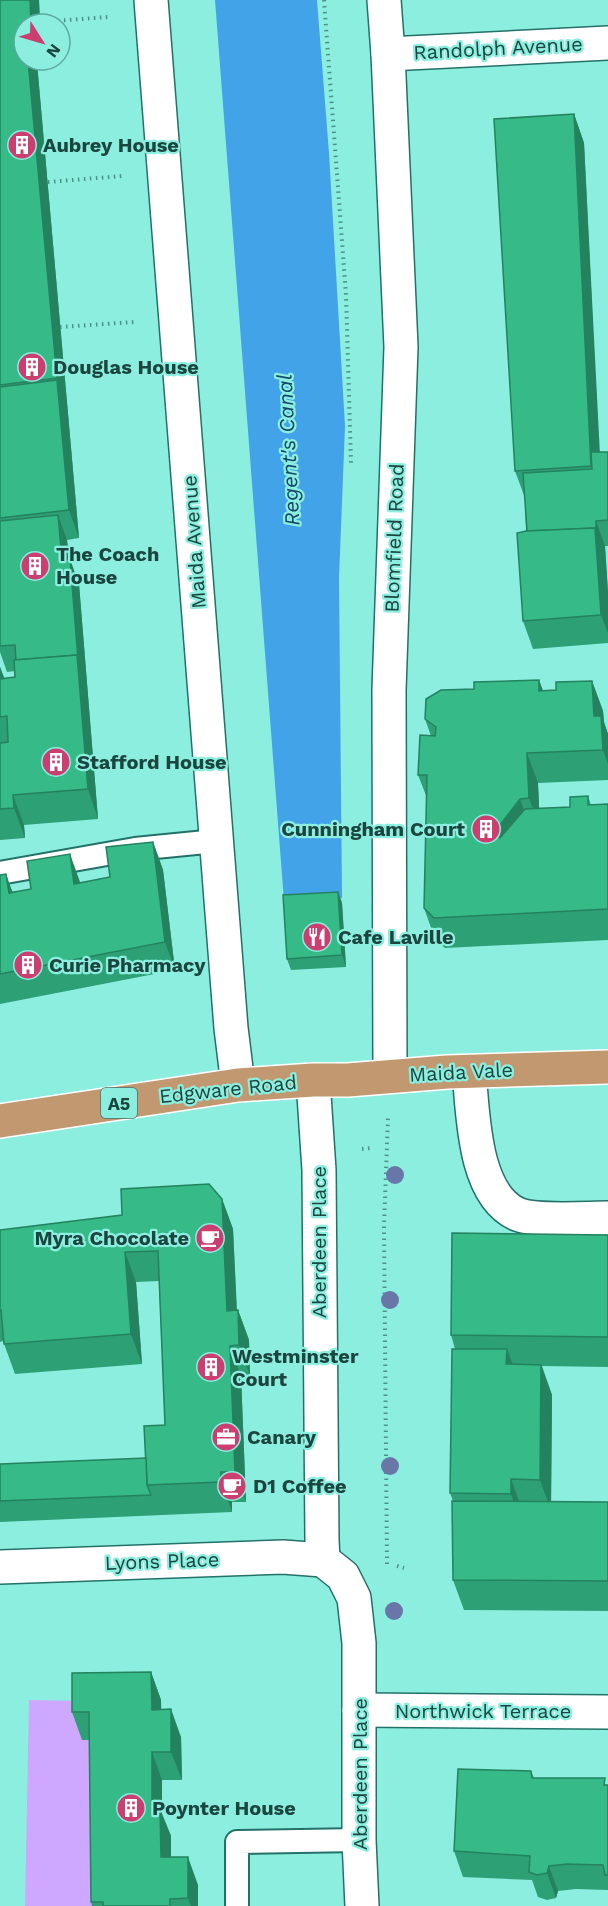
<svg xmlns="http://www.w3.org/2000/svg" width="608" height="1906" font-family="'Work Sans',sans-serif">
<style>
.green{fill:#cda8fe}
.water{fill:#43a3e8}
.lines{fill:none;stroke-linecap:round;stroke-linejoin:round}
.service-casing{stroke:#237168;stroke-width:26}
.minor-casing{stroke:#237168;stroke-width:36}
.trunk-casing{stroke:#fff;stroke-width:36}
.path{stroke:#4e9187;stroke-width:4;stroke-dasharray:1.5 4.5;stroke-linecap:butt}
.service{stroke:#fff;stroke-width:22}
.minor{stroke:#fff;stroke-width:33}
.trunk{stroke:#c29870;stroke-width:33}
.tree{fill:#6976a8}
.wall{fill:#2ea075}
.shaded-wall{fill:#25825f}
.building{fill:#35ba88;stroke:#25825f;stroke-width:1.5}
.labels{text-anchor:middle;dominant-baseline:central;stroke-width:4.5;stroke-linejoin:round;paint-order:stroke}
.shield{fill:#8ceedf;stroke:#3d786f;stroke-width:1.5}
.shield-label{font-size:18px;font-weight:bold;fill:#1b453f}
.street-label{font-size:20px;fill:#1b453f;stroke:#8ceedf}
.poi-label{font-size:20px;font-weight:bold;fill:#1b453f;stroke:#8ceedf;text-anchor:start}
.water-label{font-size:21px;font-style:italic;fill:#14476a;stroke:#8ceedf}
</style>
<rect width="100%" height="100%" fill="#8ceedf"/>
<!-- green -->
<polygon class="green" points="29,1700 82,1701 99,1740 101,1906 25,1906"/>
<!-- water -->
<polygon class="water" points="215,0 317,0 329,153 345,426 339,578 342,898 284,901"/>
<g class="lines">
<!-- service casing -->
<g class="service-casing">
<g id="service">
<polyline points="0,873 135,849 216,841"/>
<polyline points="237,1906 237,1842 359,1840"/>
</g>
</g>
<!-- minor casing -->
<g class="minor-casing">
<g id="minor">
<polyline points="151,0 231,1028 238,1085"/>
<polyline points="384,0 388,54 401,347 389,690 390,1076"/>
<polyline points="388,54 608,43"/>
<path d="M469,1072C473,1112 473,1194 517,1214C535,1222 586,1218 608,1218"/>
<polyline points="313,1080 319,1170 322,1540 323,1560 343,1576 354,1598 359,1643 359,1840 362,1906"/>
<polyline points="0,1567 283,1557 323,1560"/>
<polyline points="359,1710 608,1712"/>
</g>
</g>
<!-- trunk casing -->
<g class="trunk-casing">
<polyline id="trunk" points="0,1121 238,1085 313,1080 348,1080 447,1072 608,1067"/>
</g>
<!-- path -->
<g class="path">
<polyline points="324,0 346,295 351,463"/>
<polyline points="40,22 108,17"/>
<polyline points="48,182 122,176"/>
<polyline points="60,327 134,322"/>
<polyline points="362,1149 371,1148"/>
<polyline points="387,1564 384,1227 388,1118"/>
<polyline points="397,1566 404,1568"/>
</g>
<!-- service -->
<use href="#service" class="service"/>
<!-- minor -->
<use href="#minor" class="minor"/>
<!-- trunk -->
<use href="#trunk" class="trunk"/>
</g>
<!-- trees -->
<g class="tree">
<circle cx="395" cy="1175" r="9"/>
<circle cx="390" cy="1300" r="9"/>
<circle cx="390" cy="1466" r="9"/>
<circle cx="394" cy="1611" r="9"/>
</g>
<!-- wall -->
<g class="wall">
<polygon points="0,0 39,0 40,24 24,24 24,60 43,60 43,63 37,63 79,538 67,540 69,559 79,584 98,819 24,825 25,838 0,840 0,667 4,678 15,677 15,671 7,672 0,652"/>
<polygon points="574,114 584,143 599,452 608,452 608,546 605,546 608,593 608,643 533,649 523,621 526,531 525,498 515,471"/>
<polygon points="539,680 543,691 556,690 592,681 603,711 604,722 608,734 608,780 538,783 539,808 570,807 588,796 591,805 608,804 608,940 445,948 435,939 424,908 427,798 418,775 431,736 425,719 474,689"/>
<polygon points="153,842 163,870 175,970 0,1004 0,875 13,892 80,883 110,877"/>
<polygon points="338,892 342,903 346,967 291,970 287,959"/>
<polygon points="222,1199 233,1229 237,1310 238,1310 249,1340 250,1376 241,1376 246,1502 232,1502 232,1512 0,1522 0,1464 146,1458 165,1425 159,1281 136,1282 142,1364 15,1374 3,1341 0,1342 0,1230 122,1215"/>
<polygon points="608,1235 608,1367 542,1366 552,1395 551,1502 608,1502 608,1611 464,1610 453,1580 453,1501 450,1493 455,1349 451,1335"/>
<polygon points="151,1672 161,1700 161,1709 181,1737 182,1780 162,1780 162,1814 171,1836 171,1857 198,1885 198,1906 92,1906 91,1902 89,1740 82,1740 72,1712"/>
<polygon points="531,1771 534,1778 608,1785 608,1890 576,1889 558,1891 556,1898 547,1900 538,1897 532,1880 463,1877 454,1851"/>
</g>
<!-- shaded-wall -->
<g class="shaded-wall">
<polygon points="30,0 39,0 40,24 31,24"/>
<polygon points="28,60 35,60 37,63 79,538 69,510"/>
<polygon points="574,114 584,143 602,494 591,466"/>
<polygon points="58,515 67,540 72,586 62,560"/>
<polygon points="596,521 605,546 608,593 608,633 601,615 595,528"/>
<polygon points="70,559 79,584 98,819 88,789"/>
<polygon points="0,667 11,696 0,679"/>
<polygon points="539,680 550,710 539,691"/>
<polygon points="592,681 603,711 604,722 608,734 608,764 603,750 594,716"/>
<polygon points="527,753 538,783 540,828 529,798"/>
<polygon points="13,795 24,825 25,838 14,808"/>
<polygon points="520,799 531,829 505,863 494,833"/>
<polygon points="153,842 163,870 175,970 165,942"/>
<polygon points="70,854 80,882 84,912 74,884"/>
<polygon points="6,874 16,902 9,893"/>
<polygon points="338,892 342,903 346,967 342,955"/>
<polygon points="222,1199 233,1229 238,1341 227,1311"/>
<polygon points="125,1252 136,1282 142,1364 131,1334"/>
<polygon points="238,1310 249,1340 250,1376 239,1345"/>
<polygon points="230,1346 241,1376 246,1502 235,1472"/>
<polygon points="507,1349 518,1379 506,1364"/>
<polygon points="541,1365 552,1395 551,1510 540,1480"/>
<polygon points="221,1472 232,1502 232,1512 221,1482"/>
<polygon points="511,1479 522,1509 521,1524 511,1494"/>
<polygon points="151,1672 161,1700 162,1738 152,1710"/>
<polygon points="171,1709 181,1737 182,1780 171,1752"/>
<polygon points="152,1752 162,1780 162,1814 171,1836 171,1885 161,1857 152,1808"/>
<polygon points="188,1857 198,1885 198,1906 191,1906 188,1898"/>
<polygon points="549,1866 558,1891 556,1898 547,1873"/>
</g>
<!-- building -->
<g class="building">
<polygon points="0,0 30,0 31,24 24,24 24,60 28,60 57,378 0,385"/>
<polygon points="574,114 591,466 515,471 494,119"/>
<polygon points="57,380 69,510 0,518 0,387"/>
<polygon points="591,452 608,452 608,520 596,521 596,530 595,528 527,531 523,473 592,469"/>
<polygon points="58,515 62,560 70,559 78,659 77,655 16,660 15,645 0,646 0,521"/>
<polygon points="595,528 601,615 523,621 517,533 526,531"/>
<polygon points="77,655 88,789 13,795 14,808 0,809 0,743 8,742 7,716 0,717 0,672 0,679 15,677 14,660"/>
<polygon points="539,680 539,691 556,690 556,682 592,681 594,716 601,716 603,750 527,753 529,798 520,799 494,833 500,838 525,809 570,807 570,797 588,796 588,805 608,804 608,909 434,918 424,908 427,775 418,775 420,735 435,736 436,727 425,719 426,699 441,690 474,689 474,682"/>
<polygon points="153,842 165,942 0,974 0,875 6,874 9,893 31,889 27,861 70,854 74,884 110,877 106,847"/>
<polygon points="338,892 342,955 287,959 283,895"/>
<polygon points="209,1184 222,1199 227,1311 238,1310 239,1345 230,1346 235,1472 221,1472 221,1482 147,1485 144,1426 165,1425 158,1251 125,1252 131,1334 4,1344 1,1310 0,1310 0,1230 122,1215 121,1189"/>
<polygon points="452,1233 608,1235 608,1337 451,1335"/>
<polygon points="452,1349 507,1349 506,1364 541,1365 540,1480 511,1479 511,1494 450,1493"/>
<polygon points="146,1458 147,1485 151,1495 0,1501 0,1464"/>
<polygon points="452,1501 608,1502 608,1581 453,1580"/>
<polygon points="151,1672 152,1710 171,1709 171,1752 152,1752 152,1808 160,1808 161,1857 188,1857 188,1898 170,1899 170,1906 103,1906 103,1902 91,1902 89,1712 72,1712 72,1673"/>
<polygon points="458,1769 531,1771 532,1778 605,1778 604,1785 608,1785 608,1875 605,1875 603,1865 567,1864 549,1866 547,1873 537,1875 529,1872 530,1856 454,1851"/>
</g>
<!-- icons -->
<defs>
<g id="building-disc" transform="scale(1.5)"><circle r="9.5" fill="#cb3e6f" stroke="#8ceedf"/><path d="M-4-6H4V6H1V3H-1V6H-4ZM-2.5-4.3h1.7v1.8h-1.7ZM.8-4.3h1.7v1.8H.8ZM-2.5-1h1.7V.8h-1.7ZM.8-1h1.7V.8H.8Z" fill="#fff"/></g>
<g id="restaurant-disc" transform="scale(1.5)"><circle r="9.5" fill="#cb3e6f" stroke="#8ceedf"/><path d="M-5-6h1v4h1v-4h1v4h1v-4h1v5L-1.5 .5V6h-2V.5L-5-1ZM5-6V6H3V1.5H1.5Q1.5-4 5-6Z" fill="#fff"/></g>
<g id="cafe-disc" transform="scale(1.5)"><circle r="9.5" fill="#cb3e6f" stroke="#8ceedf"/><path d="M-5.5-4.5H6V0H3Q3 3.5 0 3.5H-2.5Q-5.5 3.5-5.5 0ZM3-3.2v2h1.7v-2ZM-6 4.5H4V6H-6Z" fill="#fff"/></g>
<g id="office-disc" transform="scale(1.5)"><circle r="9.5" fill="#cb3e6f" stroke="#8ceedf"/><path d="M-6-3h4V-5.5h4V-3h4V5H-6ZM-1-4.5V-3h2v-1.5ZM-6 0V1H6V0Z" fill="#fff"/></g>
</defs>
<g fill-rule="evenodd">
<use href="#building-disc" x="22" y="145"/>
<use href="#building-disc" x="32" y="367"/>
<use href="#building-disc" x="35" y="566"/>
<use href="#building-disc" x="56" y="762"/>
<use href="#building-disc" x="486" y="829"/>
<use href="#restaurant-disc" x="317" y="937"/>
<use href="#building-disc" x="28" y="965"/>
<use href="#cafe-disc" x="210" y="1238"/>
<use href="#building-disc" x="211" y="1367"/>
<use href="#office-disc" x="226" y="1437"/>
<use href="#cafe-disc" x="232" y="1486"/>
<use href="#building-disc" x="131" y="1808"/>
</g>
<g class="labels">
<!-- shield labels -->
<rect class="shield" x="101" y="1088" width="36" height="30" rx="4.5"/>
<g class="shield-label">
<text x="119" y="1103">A5</text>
</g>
<!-- street labels -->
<g class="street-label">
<text transform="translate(498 48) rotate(-3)">Randolph Avenue</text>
<text transform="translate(394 538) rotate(-88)">Blomfield Road</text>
<text transform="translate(194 542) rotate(-94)">Maida Avenue</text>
<text transform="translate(461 1072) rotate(-3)">Maida Vale</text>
<text transform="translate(228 1089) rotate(-6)">Edgware Road</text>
<text transform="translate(319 1242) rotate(-90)">Aberdeen Place</text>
<text transform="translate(162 1561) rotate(-2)">Lyons Place</text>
<text x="483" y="1711">Northwick Terrace</text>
<text transform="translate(360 1774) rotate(-90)">Aberdeen Place</text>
</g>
<!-- poi labels -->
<g class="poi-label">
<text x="43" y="145">Aubrey House</text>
<text x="53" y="367">Douglas House</text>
<text x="56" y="554">The Coach<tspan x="56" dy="23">House</tspan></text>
<text x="77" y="762">Stafford House</text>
<text x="465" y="829" text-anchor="end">Cunningham Court</text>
<text x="338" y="937">Cafe Laville</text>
<text x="49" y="965">Curie Pharmacy</text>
<text x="189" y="1238" text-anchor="end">Myra Chocolate</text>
<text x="232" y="1356">Westminster<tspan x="232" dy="23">Court</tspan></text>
<text x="247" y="1437">Canary</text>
<text x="253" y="1486">D1 Coffee</text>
<text x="152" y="1808">Poynter House</text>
</g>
<!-- water labels -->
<g class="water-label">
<text transform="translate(288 450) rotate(-93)">Regent's Canal</text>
</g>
</g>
<!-- north arrow -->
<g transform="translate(42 42) rotate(127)"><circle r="28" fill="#8ceedf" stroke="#5faa9f" stroke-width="1.5"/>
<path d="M0-4.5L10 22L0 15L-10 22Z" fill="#cb3e6f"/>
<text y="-9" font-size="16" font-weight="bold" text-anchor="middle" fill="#1b453f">N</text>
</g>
</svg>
